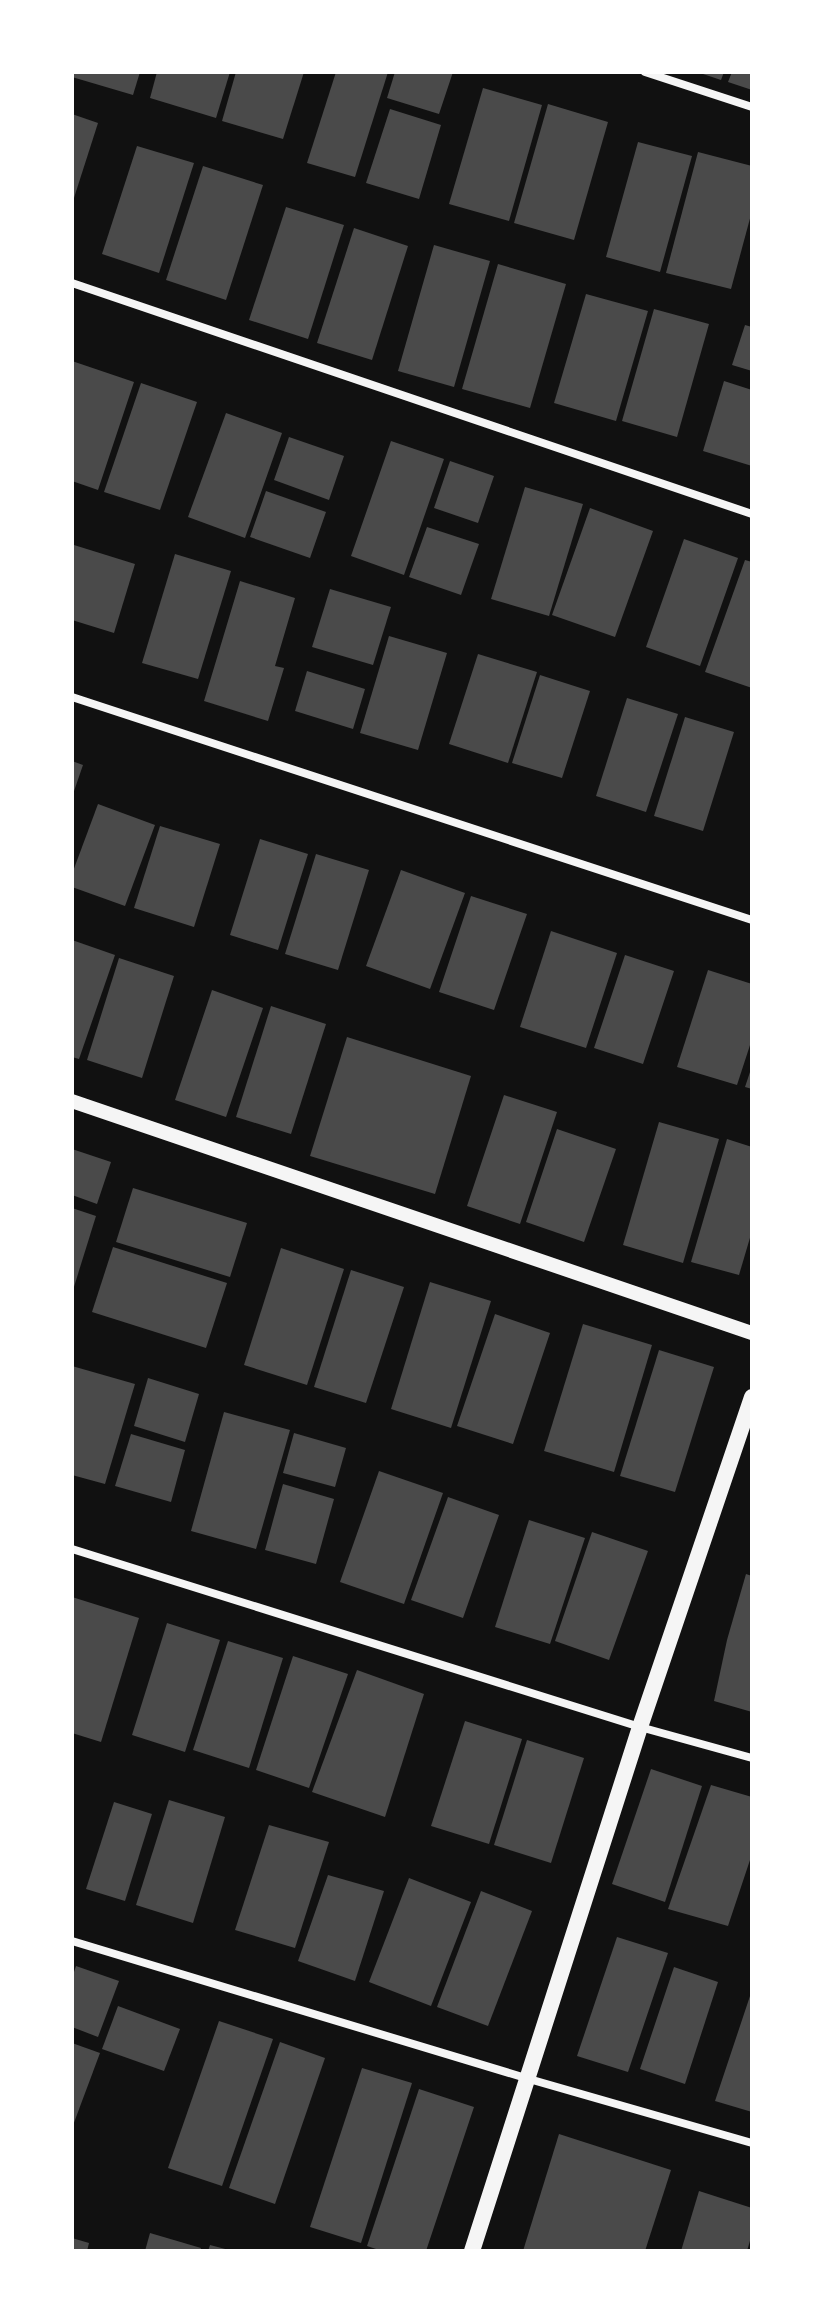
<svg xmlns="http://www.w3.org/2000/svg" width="824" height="2323" font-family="'PT Serif',serif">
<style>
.building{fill:#4a4a4a}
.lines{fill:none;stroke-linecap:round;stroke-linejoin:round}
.minor{stroke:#f5f5f5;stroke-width:8}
.tertiary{stroke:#f5f5f5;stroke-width:14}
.secondary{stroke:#f5f5f5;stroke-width:16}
</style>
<rect width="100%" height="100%" fill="#111"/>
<!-- building -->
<g class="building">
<polygon points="72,72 140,72 133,95 72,77"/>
<polygon points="157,72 230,72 216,118 150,98"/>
<polygon points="236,72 304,72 283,139 222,121"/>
<polygon points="336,72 388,72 355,177 307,163"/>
<polygon points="395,72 453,72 439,114 387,98"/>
<polygon points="697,72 724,72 721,80"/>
<polygon points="732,72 752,72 752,90 728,82"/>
<polygon points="483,88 542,105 509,221 449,204"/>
<polygon points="548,104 608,122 574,240 514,223"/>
<polygon points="390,109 441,125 419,199 366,183"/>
<polygon points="72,114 98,123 73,201 72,201"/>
<polygon points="638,142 692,156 660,272 606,257"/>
<polygon points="137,146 194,163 159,273 102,254"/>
<polygon points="698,152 752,166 752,211 731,289 666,273"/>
<polygon points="203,166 263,185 226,300 166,280"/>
<polygon points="286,207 344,225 308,339 249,320"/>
<polygon points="354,228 408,246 372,360 317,343"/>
<polygon points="434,245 490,261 454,387 398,371"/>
<polygon points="498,264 566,284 530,408 462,389"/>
<polygon points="586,294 648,311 616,421 554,403"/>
<polygon points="654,309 709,324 677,437 622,421"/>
<polygon points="745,325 752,327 752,371 732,365"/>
<polygon points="72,361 134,382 98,490 72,481"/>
<polygon points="724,381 752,390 752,466 703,451"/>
<polygon points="141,383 197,402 160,510 104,492"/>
<polygon points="226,413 282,433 245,538 188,517"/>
<polygon points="289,437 344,456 329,500 274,480"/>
<polygon points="391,441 444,459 404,575 351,556"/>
<polygon points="450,461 494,476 478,523 434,508"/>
<polygon points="525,487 583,504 549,616 491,599"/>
<polygon points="266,491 326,512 310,558 250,537"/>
<polygon points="590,508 653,531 615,637 552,615"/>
<polygon points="427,527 479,544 461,595 409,577"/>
<polygon points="684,539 738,558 700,666 646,647"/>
<polygon points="74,545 135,564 114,633 72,620 72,553"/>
<polygon points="175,554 231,571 198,679 142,663"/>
<polygon points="745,560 752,562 752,688 705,672"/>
<polygon points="240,581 295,598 275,666 284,668 268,721 204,701"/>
<polygon points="330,589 391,607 373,665 312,647"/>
<polygon points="389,636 447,653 418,750 360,733"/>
<polygon points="478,654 537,672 508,763 449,744"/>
<polygon points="307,671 365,689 353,729 295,711"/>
<polygon points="540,675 590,691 562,778 512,763"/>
<polygon points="627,698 678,714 646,812 596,796"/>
<polygon points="685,717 734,732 703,831 654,816"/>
<polygon points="72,761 83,765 73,794 72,794"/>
<polygon points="98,804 155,825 125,906 72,887 72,874"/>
<polygon points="160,826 220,844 194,927 134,908"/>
<polygon points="260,839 308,854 278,950 230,935"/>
<polygon points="316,854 369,870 338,970 285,954"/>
<polygon points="401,870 465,893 430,989 366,966"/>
<polygon points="471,896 527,914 494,1010 439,992"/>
<polygon points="551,931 617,953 586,1048 520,1027"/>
<polygon points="72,940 115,955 79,1059 72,1057"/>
<polygon points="625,955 674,971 643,1064 594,1048"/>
<polygon points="119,958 174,976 142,1078 87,1060"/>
<polygon points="708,970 752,984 752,1039 737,1085 677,1067"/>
<polygon points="212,990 263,1008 226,1117 175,1100"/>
<polygon points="271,1006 326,1024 291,1134 236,1117"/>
<polygon points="347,1037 471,1076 435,1194 310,1156"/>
<polygon points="752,1066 752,1089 745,1087"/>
<polygon points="504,1095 557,1112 520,1224 467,1206"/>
<polygon points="659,1122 719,1139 683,1263 623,1245"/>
<polygon points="557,1129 616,1149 584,1242 526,1222"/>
<polygon points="727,1139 752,1147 752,1231 739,1275 691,1262"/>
<polygon points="72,1149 111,1162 97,1204 72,1195"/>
<polygon points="133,1188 247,1223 230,1277 116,1242"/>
<polygon points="72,1208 96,1216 73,1290 72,1290"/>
<polygon points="113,1247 227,1283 206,1348 92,1312"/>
<polygon points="281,1248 344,1269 307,1385 244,1365"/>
<polygon points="351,1270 404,1287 366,1403 314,1387"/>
<polygon points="430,1282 491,1301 451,1428 391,1409"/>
<polygon points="495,1314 550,1333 513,1444 457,1426"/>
<polygon points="583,1324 652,1345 614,1472 544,1451"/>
<polygon points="659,1350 714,1367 675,1492 620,1476"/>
<polygon points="72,1366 135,1384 105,1484 72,1475"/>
<polygon points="148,1378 199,1394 185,1442 134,1426"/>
<polygon points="224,1412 290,1430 256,1549 191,1531"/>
<polygon points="294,1433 346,1448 335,1487 283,1473"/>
<polygon points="131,1434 185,1450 171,1502 115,1486"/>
<polygon points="379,1471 443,1493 404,1604 340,1582"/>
<polygon points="283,1484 334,1499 316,1564 265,1550"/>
<polygon points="448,1497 499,1515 463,1618 411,1600"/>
<polygon points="529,1520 585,1538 550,1644 495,1627"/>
<polygon points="592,1532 648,1551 609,1660 555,1641"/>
<polygon points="746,1574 752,1576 752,1712 714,1701 727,1640"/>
<polygon points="72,1597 139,1618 101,1742 72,1733"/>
<polygon points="167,1623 220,1640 185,1752 132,1735"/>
<polygon points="228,1641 283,1658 249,1768 193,1750"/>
<polygon points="293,1656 348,1674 309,1788 256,1770"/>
<polygon points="357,1670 424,1694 385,1817 312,1792"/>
<polygon points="465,1721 522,1739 489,1844 431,1826"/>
<polygon points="527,1740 584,1758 551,1863 494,1845"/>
<polygon points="651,1769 702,1786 665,1902 612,1884"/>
<polygon points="711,1785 752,1797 752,1854 728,1926 668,1909"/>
<polygon points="169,1800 225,1817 193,1923 136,1905"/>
<polygon points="114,1802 152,1814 125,1901 86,1889"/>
<polygon points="269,1825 329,1842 295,1948 235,1930"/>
<polygon points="328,1875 384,1891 355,1981 298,1961"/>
<polygon points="409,1878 471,1902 431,2006 369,1982"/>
<polygon points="481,1891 532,1911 488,2026 437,2007"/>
<polygon points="617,1937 668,1953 628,2072 577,2056"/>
<polygon points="76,1966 119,1981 98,2037 72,2027 72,1978"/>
<polygon points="674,1967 718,1982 685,2084 640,2069"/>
<polygon points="752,1990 752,2112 715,2101"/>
<polygon points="118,2006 180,2029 164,2071 102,2049"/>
<polygon points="219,2021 273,2039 222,2186 168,2168"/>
<polygon points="280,2042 325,2058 275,2204 229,2188"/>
<polygon points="72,2043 100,2053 72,2128"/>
<polygon points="362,2068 412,2083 361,2243 310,2227"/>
<polygon points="419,2089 474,2107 426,2251 382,2251 367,2246"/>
<polygon points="559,2134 671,2170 645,2251 523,2251"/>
<polygon points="699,2191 752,2208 752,2234 747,2251 681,2251"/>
<polygon points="150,2233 201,2248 200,2251 145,2251"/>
<polygon points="72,2238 89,2243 87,2251 72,2251"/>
<polygon points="210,2245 229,2250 229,2251 208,2251"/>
</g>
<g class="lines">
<!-- minor -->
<g class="minor">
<polyline points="645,72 752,107"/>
<polyline points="72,283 752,514"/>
<polyline points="72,697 752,920"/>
<polyline points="72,1549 640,1727 752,1758"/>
<polyline points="72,1941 529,2079 752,2143"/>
</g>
<!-- tertiary -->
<polyline class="tertiary" points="72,1101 752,1333"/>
<!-- secondary -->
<polyline class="secondary" points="472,2251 640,1727 752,1397"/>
</g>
<!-- border -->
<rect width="824" height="2323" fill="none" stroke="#ffffff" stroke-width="148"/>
</svg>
